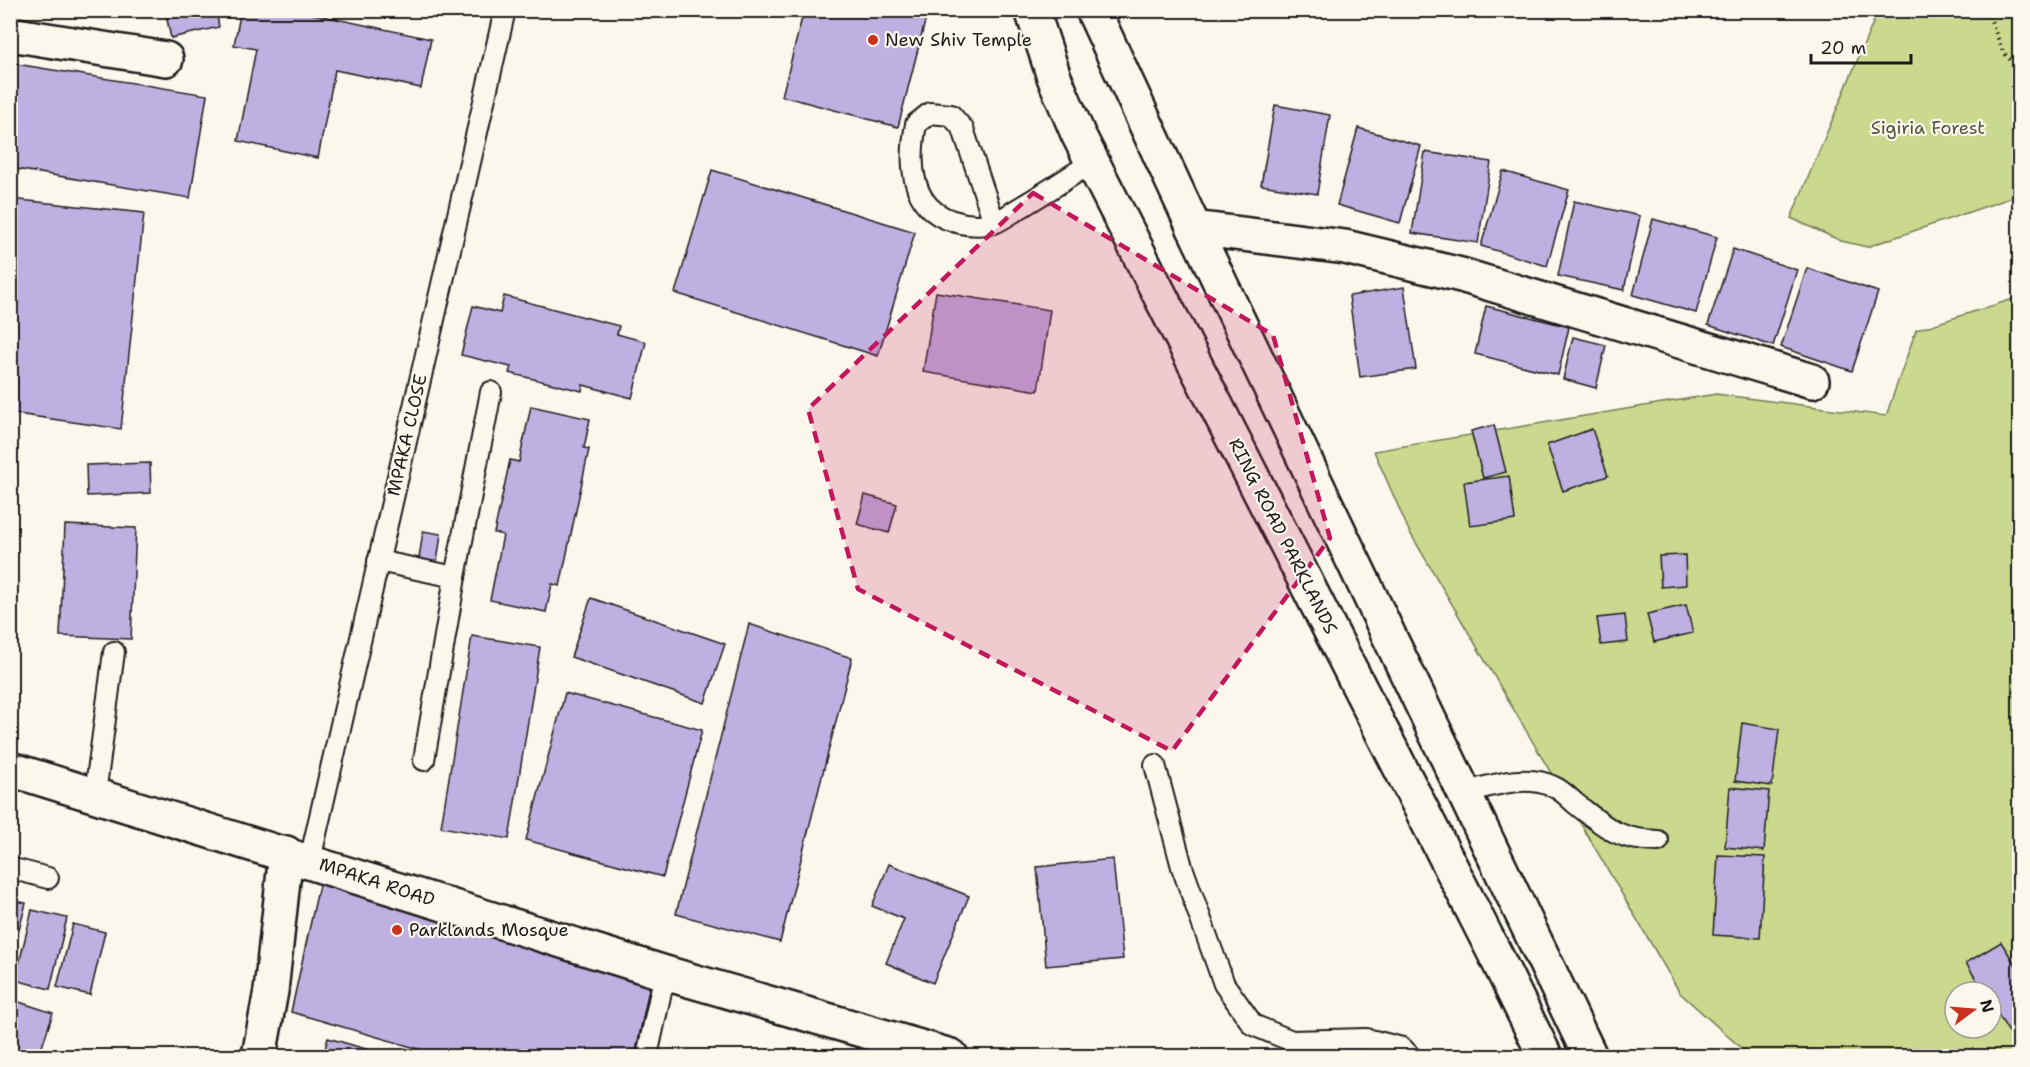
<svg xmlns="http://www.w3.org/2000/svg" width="2030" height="1067" font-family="'Shantell Sans',sans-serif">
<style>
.green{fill:#cad98d;stroke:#737a54;stroke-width:1.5;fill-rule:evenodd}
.building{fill:#beb0e1;stroke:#1c1c1c;stroke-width:1.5}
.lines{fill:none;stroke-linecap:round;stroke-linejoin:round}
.service-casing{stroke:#1c1c1c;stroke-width:24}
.minor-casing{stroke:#1c1c1c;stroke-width:38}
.tertiary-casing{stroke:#1c1c1c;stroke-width:38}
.path{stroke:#1c1c1c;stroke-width:4;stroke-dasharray:1.5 4.5;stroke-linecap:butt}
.service{stroke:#fbf7ec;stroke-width:20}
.minor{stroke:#fbf7ec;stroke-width:33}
.tertiary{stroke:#fbf7ec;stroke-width:33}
.marked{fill:#c2185b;fill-opacity:0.2;stroke:#c2185b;stroke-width:4.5;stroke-dasharray:12 8;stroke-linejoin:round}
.poi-dot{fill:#c8321e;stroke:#fbf7ec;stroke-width:2}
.labels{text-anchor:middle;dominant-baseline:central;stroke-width:4.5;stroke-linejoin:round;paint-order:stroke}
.poi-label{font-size:18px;fill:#1c1c1c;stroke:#fbf7ec;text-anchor:start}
.park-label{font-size:18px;fill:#50553e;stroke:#fbf7ec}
.street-label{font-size:18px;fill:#1c1c1c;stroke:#fbf7ec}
</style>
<rect width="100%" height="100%" fill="#fbf7ec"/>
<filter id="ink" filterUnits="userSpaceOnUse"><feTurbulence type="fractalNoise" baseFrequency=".0167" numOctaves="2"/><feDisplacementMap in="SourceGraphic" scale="12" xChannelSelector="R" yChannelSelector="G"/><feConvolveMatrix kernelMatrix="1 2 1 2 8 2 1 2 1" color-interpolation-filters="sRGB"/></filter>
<g filter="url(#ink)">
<!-- green -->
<g class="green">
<polygon points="1878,11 2019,11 2019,195 1867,247 1841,241 1791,218"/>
<path d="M2019,297V1056H1750L1680,993L1409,531L1374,451L1716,394L1886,416L1916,330ZM1955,992H1991V1028H1955Z"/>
</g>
<!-- building -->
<g class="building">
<polygon points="165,10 216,10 219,27 171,38"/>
<polygon points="241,10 294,10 431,39 421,88 335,70 318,158 238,141 256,49 234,45"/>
<polygon points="804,10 928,10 898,127 782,96"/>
<polygon points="10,63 207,95 190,198 10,168"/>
<polygon points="1275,105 1330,115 1317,194 1261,185"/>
<polygon points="1358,128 1421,146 1400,223 1337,205"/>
<polygon points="1425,152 1491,162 1478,243 1412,233"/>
<polygon points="712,170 915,232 878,356 675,293"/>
<polygon points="1503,171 1569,190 1547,266 1481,246"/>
<polygon points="10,199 144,213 121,429 10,413"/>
<polygon points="1574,201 1640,216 1624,290 1558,276"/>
<polygon points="1653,219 1717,237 1696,313 1633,295"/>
<polygon points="1733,249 1797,270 1773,346 1708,325"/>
<polygon points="1807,268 1878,292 1852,371 1781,347"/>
<polygon points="1404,287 1416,369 1360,377 1349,296"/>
<polygon points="936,292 1050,310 1038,391 923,372"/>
<polygon points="504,296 619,326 617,334 646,342 632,398 583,385 582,391 509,373 511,367 461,355 473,306 500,313"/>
<polygon points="1486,306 1569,327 1558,375 1475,354"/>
<polygon points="1573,337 1606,345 1596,388 1563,379"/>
<polygon points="531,406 590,419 584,448 589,449 560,586 552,584 546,612 490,600 503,535 494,533 510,460 519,462"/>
<polygon points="1494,425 1506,472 1483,478 1471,431"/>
<polygon points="1592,429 1608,476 1563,491 1547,445"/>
<polygon points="150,463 151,493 87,496 86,465"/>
<polygon points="1509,476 1515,520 1470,526 1464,482"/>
<polygon points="865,495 897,504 889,533 857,524"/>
<polygon points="65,525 136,528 131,639 60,636"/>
<polygon points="423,531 441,534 437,562 419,559"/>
<polygon points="1685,555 1686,585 1661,587 1659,556"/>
<polygon points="591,598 725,644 705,703 571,657"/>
<polygon points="1686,605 1693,633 1654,642 1647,614"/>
<polygon points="1625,615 1628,642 1601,645 1597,618"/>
<polygon points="749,624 852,658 780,942 676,914"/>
<polygon points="472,636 540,647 509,839 441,827"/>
<polygon points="565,693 702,730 663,877 526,840"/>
<polygon points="1742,723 1779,729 1772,786 1735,781"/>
<polygon points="1730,787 1769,791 1764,851 1725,847"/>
<polygon points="1718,855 1765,857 1760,938 1713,935"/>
<polygon points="1113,859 1123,959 1046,966 1037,867"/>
<polygon points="889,864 969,896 933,983 886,963 904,919 872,906"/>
<polygon points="321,876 650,984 635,1056 443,1056 291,1012"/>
<polygon points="10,900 26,903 10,965"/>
<polygon points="32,910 67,918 50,989 15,980"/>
<polygon points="73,924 105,932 90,995 57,987"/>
<polygon points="2001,942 2020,972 2018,1047 1991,1003 1991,992 1984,992 1966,963"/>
<polygon points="10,999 53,1013 39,1056 10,1056"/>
<polygon points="328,1038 390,1056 323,1056"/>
</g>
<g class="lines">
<!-- service casing -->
<g class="service-casing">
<g id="service">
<path d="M994,222L963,129L951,115L930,113L916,124C909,161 909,208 953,221C965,225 981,226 994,223C1002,220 1011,213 1018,209C1043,194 1068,178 1092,162"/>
<polyline points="378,561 455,577"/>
<polyline points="424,760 455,577 491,392"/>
<polyline points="1155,765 1182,867 1224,984 1253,1025 1292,1041 1366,1039 1402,1048 1410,1056"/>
<path d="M1463,793C1491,786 1526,773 1554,787C1562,790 1570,799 1576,804C1607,828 1618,840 1658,841"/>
<polyline points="95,794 114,652"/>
<polyline points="310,860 505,10"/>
<polyline points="10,868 48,878"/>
<polyline points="647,1056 665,973"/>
</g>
</g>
<!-- minor casing -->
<g class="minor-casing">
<g id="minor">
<polyline points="10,34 166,59"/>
<polyline points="1194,228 1345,247 1461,275 1812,381"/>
<polyline points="10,769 665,973 951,1056"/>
<polyline points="259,1056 271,991 286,853"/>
</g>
</g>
<!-- tertiary casing -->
<g class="tertiary-casing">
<g id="tertiary">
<polyline points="1032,10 1054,77 1078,134 1495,954 1545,1056"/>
<polyline points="1093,10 1194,228 1590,1056"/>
</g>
</g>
<!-- path -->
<polyline class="path" points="1987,10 2003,52 2020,70"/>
<!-- service -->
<use href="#service" class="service"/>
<!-- minor -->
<use href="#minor" class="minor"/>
<!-- tertiary -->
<use href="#tertiary" class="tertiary"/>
</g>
</g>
<!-- marked area -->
<path class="marked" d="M1033,193L1273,335L1330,538L1172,751L858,589L808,409Z"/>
<!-- markers -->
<g class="poi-dot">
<circle cx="873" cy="40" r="6"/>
<circle cx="397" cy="930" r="6"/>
</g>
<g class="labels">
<!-- poi labels -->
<g class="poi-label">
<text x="885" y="40">New Shiv Temple</text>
<text x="409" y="930">Parklands Mosque</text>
</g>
<!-- park labels -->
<g class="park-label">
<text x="1928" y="128">Sigiria Forest</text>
</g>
<!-- street labels -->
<g class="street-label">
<text transform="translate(407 435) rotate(-77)">MPAKA CLOSE</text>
<text transform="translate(1283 536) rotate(63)">RING ROAD PARKLANDS</text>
<text transform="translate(377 882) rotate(18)">MPAKA ROAD</text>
</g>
</g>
<!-- margin -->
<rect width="2030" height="1067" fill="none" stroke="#fbf7ec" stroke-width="36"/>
<rect x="18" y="18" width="1994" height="1031" fill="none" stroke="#1c1c1c" stroke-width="2" filter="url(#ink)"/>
<!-- north arrow -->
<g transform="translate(1973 1010) rotate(74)"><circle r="28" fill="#fbf7ec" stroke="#a29f99" stroke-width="1.5"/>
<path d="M0-4.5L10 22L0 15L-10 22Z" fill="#c8321e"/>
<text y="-9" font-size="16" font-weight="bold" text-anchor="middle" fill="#1c1c1c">N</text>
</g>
<!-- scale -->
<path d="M1811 54v9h100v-9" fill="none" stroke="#1c1c1c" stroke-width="3"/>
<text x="1820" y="54" font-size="18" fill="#1c1c1c" stroke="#fbf7ec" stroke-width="4.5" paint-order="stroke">20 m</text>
</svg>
